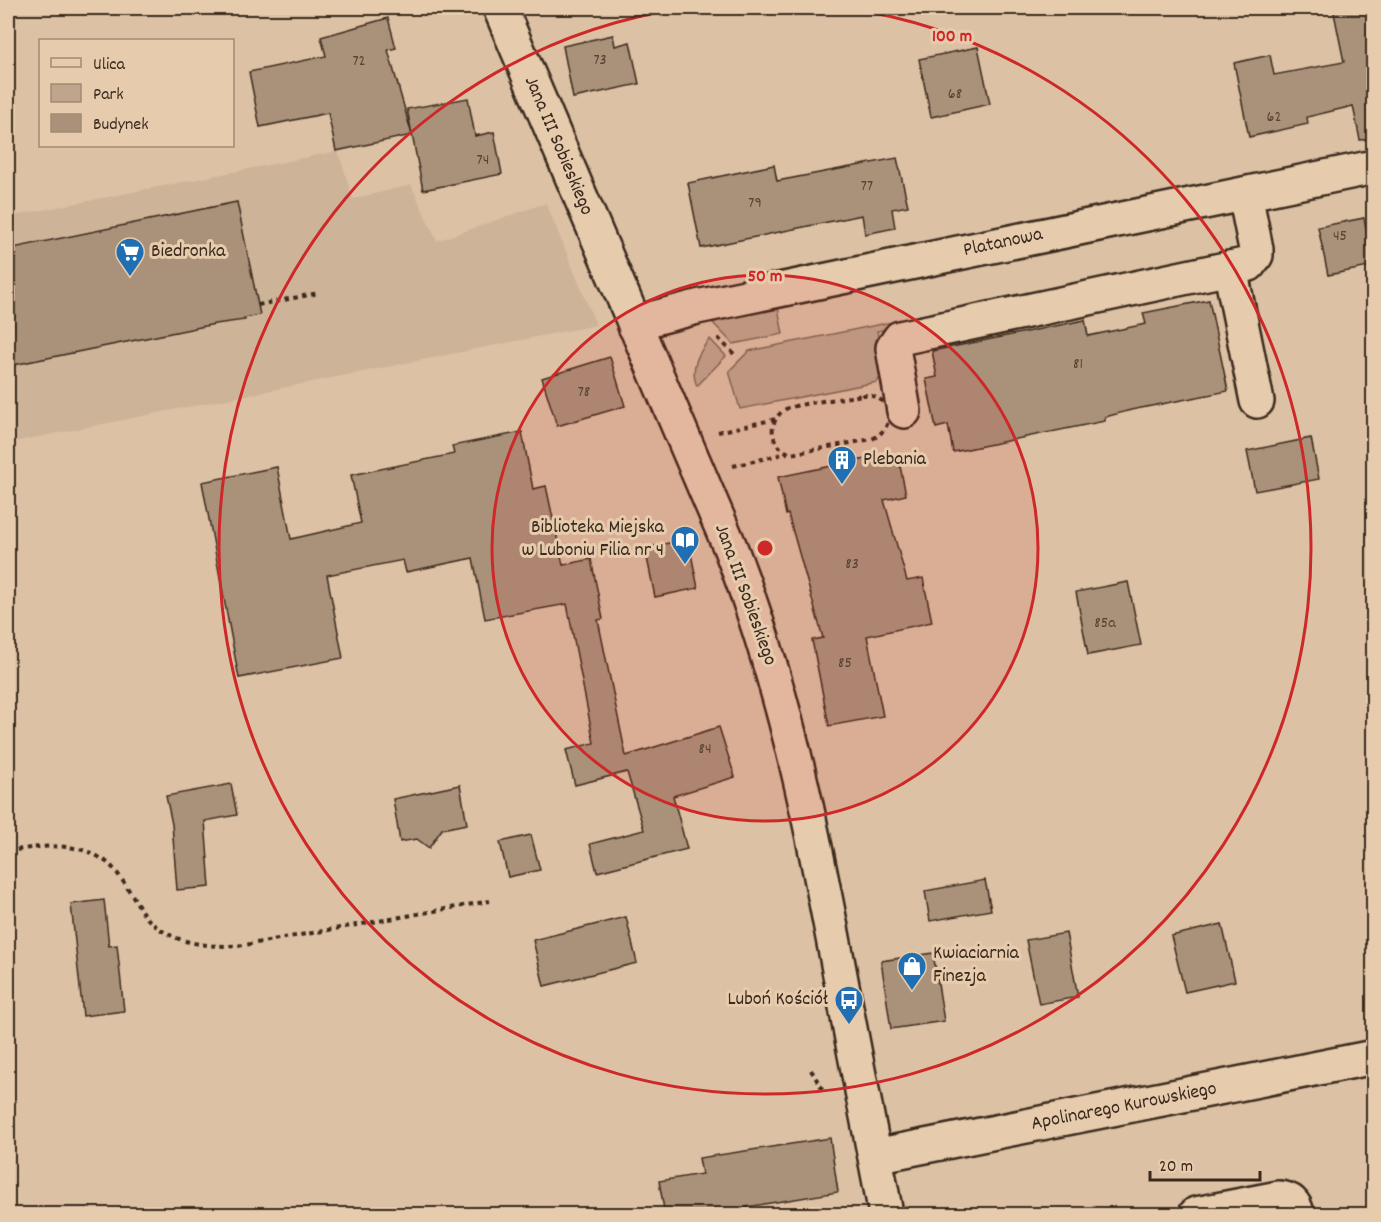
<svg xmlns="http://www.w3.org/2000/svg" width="1381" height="1222" font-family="Dekko,sans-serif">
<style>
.built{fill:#cdb397}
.green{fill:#bea58b;stroke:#7c6854;stroke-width:1.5}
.building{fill:#aa927a;stroke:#3b2a1e;stroke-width:1.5}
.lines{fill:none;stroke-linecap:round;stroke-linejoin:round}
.minor-casing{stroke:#3b2a1e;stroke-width:38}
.path{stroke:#3b2a1e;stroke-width:4;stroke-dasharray:4.5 4.5;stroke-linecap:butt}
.minor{stroke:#e6cbad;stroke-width:33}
.ring{fill:none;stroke:#ce2828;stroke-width:3}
.labels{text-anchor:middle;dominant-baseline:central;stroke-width:6;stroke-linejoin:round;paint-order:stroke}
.number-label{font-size:16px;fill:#574435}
.street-label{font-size:20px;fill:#3b2a1e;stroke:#e6cbad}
.poi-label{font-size:20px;fill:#3b2a1e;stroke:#e6cbad;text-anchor:start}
.centre{fill:#ce2828;stroke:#e6cbad;stroke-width:3}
.ring-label{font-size:18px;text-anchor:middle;font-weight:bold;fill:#ce2828;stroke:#e6cbad;stroke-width:6;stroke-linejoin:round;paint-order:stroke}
</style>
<rect width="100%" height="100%" fill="#dcc1a4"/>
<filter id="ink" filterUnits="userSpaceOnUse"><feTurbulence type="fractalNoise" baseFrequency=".0167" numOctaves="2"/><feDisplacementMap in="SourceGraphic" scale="12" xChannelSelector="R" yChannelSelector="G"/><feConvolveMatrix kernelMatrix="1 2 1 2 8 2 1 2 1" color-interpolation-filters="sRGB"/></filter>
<g filter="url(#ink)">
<!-- built -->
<polygon class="built" points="338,151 353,199 411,185 437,241 546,203 596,325 8,443 8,217"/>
<!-- green -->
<g class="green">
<polygon points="1025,295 1026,300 877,331 885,370 877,382 740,409 729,371 749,351"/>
<polygon points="778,308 783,334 733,344 713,323 721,319"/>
<path d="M710,339L726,356L697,386C689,369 699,351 710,339Z"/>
</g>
<!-- building -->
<g class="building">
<polygon points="1333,8 1374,8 1374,139 1360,140 1353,106 1307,117 1308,124 1249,137 1234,63 1270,55 1274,75 1344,62"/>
<polygon points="388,18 396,48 388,50 412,135 336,151 328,113 260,127 249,72 326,56 321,37"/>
<polygon points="613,35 615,46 630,42 639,84 573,98 563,46"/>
<polygon points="978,47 990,104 931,117 919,59"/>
<polygon points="468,98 475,136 494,132 502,174 423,190 407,109"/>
<polygon points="897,158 908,206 892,209 895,228 865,234 862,215 701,248 688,183 774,165 777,181"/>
<polygon points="237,202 260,315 244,318 245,320 215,324 8,366 8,249"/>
<polygon points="1364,218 1374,266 1328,275 1318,227"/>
<polygon points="1209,300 1228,391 1131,410 1105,417 1105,421 953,452 948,425 936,428 926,379 937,377 932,351 1085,320 1088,336 1146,324 1143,313"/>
<polygon points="610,357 625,406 557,426 542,378"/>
<polygon points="522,432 533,489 546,486 563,565 591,559 603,619 598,620 626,756 719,727 735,777 673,796 687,849 597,872 590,844 644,830 627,772 575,785 566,750 594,743 567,604 485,619 473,558 406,572 403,560 327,575 343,658 239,678 202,482 277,467 291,539 361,523 351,475 454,454 452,446"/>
<polygon points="1311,438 1319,479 1255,491 1247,451"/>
<polygon points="885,455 887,463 899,461 906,495 884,500 907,581 923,578 932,622 867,636 883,716 829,726 812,640 823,638 788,514 786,515 778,477"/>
<polygon points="688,539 698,588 655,597 645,548"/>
<polygon points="1128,582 1141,645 1088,655 1076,592"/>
<polygon points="231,784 237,815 205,821 210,887 177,890 172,824 166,796"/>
<polygon points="460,785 467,824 442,829 429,848 417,839 400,842 393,799"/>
<polygon points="531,835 540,870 508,877 500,842"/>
<polygon points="985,880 991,910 930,921 925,891"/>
<polygon points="104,900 109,946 117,945 124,1011 83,1016 71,904"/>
<polygon points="626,917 637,963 544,986 533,940"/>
<polygon points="1222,924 1235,981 1185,992 1171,936"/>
<polygon points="1066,933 1078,997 1039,1004 1026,940"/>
<polygon points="933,953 944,1021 891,1029 881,961"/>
<polygon points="830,1138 838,1192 746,1207 747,1215 665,1215 659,1181 702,1174 699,1158"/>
</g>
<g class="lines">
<!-- minor casing -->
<g class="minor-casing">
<g id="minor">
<path d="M500,8L730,547C790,701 819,861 849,1023C861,1087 874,1151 886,1214"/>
<polyline points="1230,268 1257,401"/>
<polyline points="635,326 654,318 697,307 1374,167"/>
<polyline points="904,411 893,348 900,338 1249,264 1256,255 1256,249 1245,194"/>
<polyline points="875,1156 1374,1057"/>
<path d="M1196,1214L1279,1198C1291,1199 1295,1203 1297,1214"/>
</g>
</g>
<!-- path -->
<g class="path">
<polyline points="258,305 319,293"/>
<polyline points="718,338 735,355"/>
<path d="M862,395C893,394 898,427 872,439L791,454C782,450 775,445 773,434C771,424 778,412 788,408C808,402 841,399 862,395Z"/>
<polyline points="718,432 776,419"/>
<polyline points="733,466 787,453"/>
<path d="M8,851C39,847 73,840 102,859C116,867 125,885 134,898C138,904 141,912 146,917C171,945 211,948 245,945L490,901"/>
<polyline points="811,1070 824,1092"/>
</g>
<!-- minor -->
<use href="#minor" class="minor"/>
</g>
</g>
<!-- distance rings -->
<circle cx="765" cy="548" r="273" fill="#ce2828" fill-opacity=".12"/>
<g class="ring">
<circle cx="765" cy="548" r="273"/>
<path d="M846 8A546 546 0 1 1 684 8"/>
</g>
<!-- icons -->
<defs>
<g id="supermarket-pin" transform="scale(1.5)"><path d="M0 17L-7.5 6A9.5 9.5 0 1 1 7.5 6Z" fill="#1f6fb2" stroke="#e6cbad"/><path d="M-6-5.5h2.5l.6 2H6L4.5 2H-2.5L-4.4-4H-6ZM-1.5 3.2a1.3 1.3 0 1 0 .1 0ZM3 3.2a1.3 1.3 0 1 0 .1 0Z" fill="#fff"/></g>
<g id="building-pin" transform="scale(1.5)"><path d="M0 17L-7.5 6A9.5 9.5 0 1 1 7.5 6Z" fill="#1f6fb2" stroke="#e6cbad"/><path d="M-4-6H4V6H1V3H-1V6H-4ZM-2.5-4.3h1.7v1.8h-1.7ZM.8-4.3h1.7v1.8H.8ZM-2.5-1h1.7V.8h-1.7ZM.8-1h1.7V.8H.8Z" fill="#fff"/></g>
<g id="library-pin" transform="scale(1.5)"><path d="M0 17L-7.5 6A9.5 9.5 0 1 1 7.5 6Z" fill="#1f6fb2" stroke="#e6cbad"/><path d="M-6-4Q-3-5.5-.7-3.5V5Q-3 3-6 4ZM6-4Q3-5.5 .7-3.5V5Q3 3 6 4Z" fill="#fff"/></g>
<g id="shop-pin" transform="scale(1.5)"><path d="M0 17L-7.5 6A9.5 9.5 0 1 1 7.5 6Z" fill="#1f6fb2" stroke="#e6cbad"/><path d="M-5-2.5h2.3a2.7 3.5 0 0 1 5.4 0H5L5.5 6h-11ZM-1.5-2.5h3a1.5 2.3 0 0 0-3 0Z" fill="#fff"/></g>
<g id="bus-pin" transform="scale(1.5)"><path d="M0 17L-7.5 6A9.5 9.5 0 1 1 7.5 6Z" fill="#1f6fb2" stroke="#e6cbad"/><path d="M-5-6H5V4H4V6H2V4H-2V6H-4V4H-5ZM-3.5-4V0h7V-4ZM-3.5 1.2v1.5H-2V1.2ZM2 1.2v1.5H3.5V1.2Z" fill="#fff"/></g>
</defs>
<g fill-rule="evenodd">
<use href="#supermarket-pin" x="130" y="252"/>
<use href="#building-pin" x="842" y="460"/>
<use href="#library-pin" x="685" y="540"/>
<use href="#shop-pin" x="912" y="966"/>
<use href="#bus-pin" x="849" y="1000"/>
</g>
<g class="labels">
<!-- number labels -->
<g class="number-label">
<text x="600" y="60">73</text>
<text x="359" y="61">72</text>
<text x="955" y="94">68</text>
<text x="1274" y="117">62</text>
<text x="483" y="160">74</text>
<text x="867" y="186">77</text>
<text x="755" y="203">79</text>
<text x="1340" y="236">45</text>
<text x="1078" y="364">81</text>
<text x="584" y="392">78</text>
<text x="852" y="564">83</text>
<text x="1105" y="623">85a</text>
<text x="845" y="663">85</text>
<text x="705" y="749">84</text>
</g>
<!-- street labels -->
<g class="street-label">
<text transform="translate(558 146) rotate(67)">Jana III Sobieskiego</text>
<text transform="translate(1003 243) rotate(-12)">Platanowa</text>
<text transform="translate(745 595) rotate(70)">Jana III Sobieskiego</text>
<text transform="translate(1124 1107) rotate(-11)">Apolinarego Kurowskiego</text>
</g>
<!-- poi labels -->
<g class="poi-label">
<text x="151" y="252">Biedronka</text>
<text x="863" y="460">Plebania</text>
<text x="664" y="528" text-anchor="end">Biblioteka Miejska<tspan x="664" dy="23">w Luboniu Filia nr 4</tspan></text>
<text x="933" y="954">Kwiaciarnia<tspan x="933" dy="23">Finezja</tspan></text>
<text x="828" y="1000" text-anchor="end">Luboń Kościół</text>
</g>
</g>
<circle cx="765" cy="548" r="9" class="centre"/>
<g class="ring-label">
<text x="952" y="41">100 m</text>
<text x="765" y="281">50 m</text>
</g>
<!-- margin -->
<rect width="1381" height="1222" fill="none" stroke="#e6cbad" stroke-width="30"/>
<rect x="15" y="15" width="1351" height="1192" fill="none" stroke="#3b2a1e" stroke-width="2" filter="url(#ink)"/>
<!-- legend -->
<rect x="39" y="39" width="195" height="108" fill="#e6cbad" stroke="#a28b74" stroke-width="1.5"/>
<rect x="51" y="58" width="30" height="9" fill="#e6cbad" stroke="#a28b74" stroke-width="1.5"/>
<text x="93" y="69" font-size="18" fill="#3b2a1e">Ulica</text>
<rect x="51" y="84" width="30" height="18" fill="#bea58b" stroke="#a28b74" stroke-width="1.5"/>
<text x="93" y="99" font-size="18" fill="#3b2a1e">Park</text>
<rect x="51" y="114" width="30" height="18" fill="#aa927a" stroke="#a28b74" stroke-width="1.5"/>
<text x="93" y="129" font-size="18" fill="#3b2a1e">Budynek</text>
<!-- scale -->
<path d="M1150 1171v9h110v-9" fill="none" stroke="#3b2a1e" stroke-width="3"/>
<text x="1159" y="1171" font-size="18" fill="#3b2a1e" stroke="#e6cbad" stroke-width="4.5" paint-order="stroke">20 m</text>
</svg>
